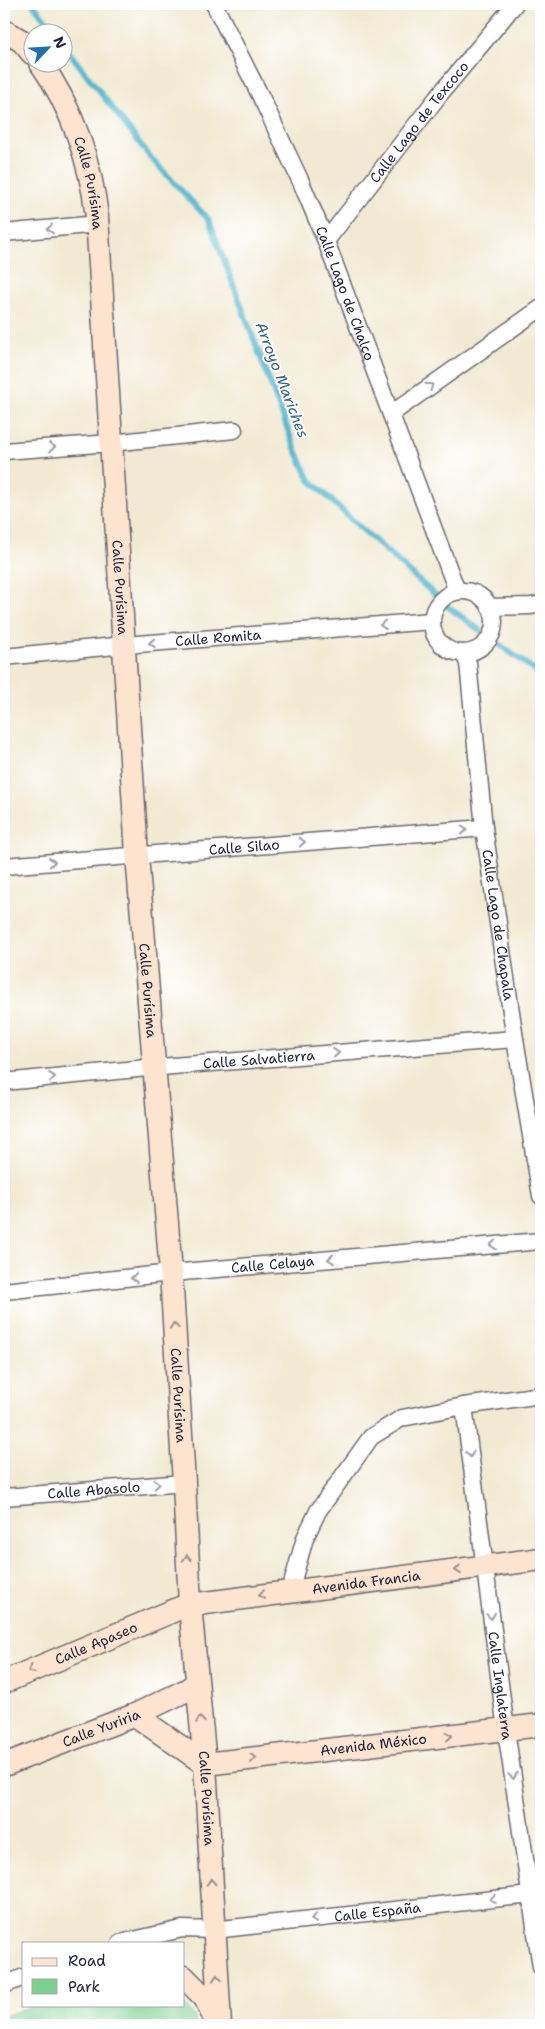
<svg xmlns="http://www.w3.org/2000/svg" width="545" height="2029" font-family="'Shantell Sans',sans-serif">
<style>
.green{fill:#7fcf90;stroke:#507866}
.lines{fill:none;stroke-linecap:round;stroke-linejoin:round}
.stream{stroke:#4cb3cb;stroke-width:6}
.street-casing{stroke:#6a6870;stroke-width:19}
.secondary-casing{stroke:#6a6870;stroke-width:25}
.street{stroke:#fff;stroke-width:16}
.secondary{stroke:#fde4d0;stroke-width:22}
.oneway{stroke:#9c9ca7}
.oneway2{stroke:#9a8d8d}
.labels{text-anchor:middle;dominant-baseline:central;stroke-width:4;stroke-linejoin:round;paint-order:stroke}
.street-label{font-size:14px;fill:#22223b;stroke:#fff}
.water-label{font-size:15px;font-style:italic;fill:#35637c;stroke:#fff}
</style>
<rect width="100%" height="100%" fill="#fff"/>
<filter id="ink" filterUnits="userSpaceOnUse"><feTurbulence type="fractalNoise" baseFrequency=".02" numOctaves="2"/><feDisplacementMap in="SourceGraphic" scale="10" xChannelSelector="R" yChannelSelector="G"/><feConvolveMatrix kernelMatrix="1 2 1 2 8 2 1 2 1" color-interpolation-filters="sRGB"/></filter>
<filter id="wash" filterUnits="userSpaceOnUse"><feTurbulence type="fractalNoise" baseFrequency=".0096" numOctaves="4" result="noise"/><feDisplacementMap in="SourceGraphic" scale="20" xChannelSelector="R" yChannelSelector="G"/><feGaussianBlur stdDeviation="1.12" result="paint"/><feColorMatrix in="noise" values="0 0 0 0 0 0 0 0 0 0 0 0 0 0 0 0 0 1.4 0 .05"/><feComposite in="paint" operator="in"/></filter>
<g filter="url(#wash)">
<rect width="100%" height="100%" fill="#f1e9d2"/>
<!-- green -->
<polygon class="green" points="184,2004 195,2017 196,2025 4,2025 4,2016 35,2005"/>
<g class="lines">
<!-- stream -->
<g class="stream">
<polyline points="33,4 55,32"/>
<polyline points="62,43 151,158 209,220 294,446 310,480 352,520 447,606 541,675"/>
</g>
</g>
</g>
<g filter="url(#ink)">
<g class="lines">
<!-- street casing -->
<g class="street-casing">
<g id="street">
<path id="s1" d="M214,4L261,97L301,182L326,241L457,591"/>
<polyline points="4,233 97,224"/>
<path id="s2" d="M326,241L440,94L515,4"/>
<polyline points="391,414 541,308"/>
<polyline points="4,451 111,443 234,430"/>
<circle cx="463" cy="622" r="31"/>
<polyline points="490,607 531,606 541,604"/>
<path id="s3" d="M463,653L468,663L484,828L515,1039L541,1196"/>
<path id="s4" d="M4,657L125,645L432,621"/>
<path id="s5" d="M4,866L484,828"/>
<path id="s6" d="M4,1082L147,1068L515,1039"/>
<path id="s7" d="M4,1291L171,1273L541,1241"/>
<path id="s8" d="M464,1406L506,1730L541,1967"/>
<path id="s9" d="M4,1497L184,1483"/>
<polyline points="290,1591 305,1538 318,1511 371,1437 402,1418 464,1406 541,1395"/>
<path id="s10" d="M120,1943L182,1929L213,1930L539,1894"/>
<polyline points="4,1985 24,1977"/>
</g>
</g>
<!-- secondary casing -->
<g class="secondary-casing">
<g id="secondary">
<polyline points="4,31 22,41 32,53"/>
<path id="s11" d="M40,62C72,107 91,163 97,217L137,855L171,1273L184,1483L190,1605L205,1764L220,2025"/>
<path id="s12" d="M4,1682L180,1608L190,1605L541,1559"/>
<path id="s13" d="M135,1715L205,1764L541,1725"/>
<path id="s14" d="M4,1765L135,1715L187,1690L196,1684"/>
<polyline points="184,1977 205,1998 216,2022"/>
</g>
</g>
<!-- street -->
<use href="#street" class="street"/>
<!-- secondary -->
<use href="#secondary" class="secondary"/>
</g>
<!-- one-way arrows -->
<defs><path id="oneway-chevron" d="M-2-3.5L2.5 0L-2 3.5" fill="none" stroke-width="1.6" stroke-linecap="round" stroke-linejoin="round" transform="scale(1.25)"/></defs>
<g class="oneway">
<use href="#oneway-chevron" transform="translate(50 229) rotate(175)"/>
<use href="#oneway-chevron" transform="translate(430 386) rotate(-35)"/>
<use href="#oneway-chevron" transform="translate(52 447) rotate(-4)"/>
<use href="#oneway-chevron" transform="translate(383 625) rotate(176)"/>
<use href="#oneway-chevron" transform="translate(152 643) rotate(176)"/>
<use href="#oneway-chevron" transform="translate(464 830) rotate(-4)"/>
<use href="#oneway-chevron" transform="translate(302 842) rotate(-4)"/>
<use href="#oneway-chevron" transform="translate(52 862) rotate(-5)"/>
<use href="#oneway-chevron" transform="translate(336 1053) rotate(-5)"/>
<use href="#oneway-chevron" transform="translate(52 1077) rotate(-6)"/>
<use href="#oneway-chevron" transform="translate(493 1245) rotate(175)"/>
<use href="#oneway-chevron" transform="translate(331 1259) rotate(175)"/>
<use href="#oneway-chevron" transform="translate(134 1278) rotate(174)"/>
<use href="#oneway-chevron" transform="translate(470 1454) rotate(83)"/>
<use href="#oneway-chevron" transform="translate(157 1484) rotate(-5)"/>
<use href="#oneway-chevron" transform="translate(491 1616) rotate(82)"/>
<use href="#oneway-chevron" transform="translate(513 1776) rotate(82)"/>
<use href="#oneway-chevron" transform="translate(493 1899) rotate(174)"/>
<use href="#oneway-chevron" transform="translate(314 1919) rotate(174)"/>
</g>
<g class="oneway2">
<use href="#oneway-chevron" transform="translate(174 1326) rotate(-94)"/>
<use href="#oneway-chevron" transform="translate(187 1558) rotate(-93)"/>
<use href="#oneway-chevron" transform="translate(458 1570) rotate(173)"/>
<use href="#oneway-chevron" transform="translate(262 1595) rotate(172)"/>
<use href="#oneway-chevron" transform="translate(31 1670) rotate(157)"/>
<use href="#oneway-chevron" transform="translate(200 1720) rotate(-96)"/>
<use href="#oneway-chevron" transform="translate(449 1736) rotate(-6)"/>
<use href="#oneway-chevron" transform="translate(253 1758) rotate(-6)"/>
<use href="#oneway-chevron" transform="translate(211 1882) rotate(-93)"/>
<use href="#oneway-chevron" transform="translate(217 1978) rotate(-94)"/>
</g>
</g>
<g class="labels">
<!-- street labels -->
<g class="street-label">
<text stroke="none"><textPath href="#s2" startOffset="151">Calle Lago de Texcoco</textPath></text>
<text stroke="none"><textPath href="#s11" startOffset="132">Calle Purísima</textPath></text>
<text stroke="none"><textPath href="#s1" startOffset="318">Calle Lago de Chalco</textPath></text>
<text stroke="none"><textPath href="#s11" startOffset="538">Calle Purísima</textPath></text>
<text stroke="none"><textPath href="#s4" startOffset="215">Calle Romita</textPath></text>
<text stroke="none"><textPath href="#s5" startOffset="241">Calle Silao</textPath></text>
<text stroke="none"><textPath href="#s3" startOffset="275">Calle Lago de Chapala</textPath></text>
<text stroke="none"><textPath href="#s11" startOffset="942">Calle Purísima</textPath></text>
<text stroke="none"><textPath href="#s6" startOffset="256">Calle Salvatierra</textPath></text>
<text stroke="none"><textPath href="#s7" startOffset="270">Calle Celaya</textPath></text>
<text stroke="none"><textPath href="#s11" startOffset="1348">Calle Purísima</textPath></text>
<text stroke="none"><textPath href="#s9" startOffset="90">Calle Abasolo</textPath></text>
<text stroke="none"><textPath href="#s12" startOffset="379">Avenida Francia</textPath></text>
<text stroke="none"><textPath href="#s12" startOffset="100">Calle Apaseo</textPath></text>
<text stroke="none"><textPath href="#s8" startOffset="282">Calle Inglaterra</textPath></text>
<text stroke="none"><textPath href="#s14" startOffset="104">Calle Yuriria</textPath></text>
<text stroke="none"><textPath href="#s13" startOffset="255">Avenida México</textPath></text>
<text stroke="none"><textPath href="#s11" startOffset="1752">Calle Purísima</textPath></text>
<text stroke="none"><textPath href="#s10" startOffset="260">Calle España</textPath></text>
</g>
<!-- water labels -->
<g class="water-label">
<text transform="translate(282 380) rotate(69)">Arroyo Mariches</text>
</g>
</g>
<!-- margin -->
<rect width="545" height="2029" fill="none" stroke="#fff" stroke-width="20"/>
<!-- legend -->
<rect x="22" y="1942" width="162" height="65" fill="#ffffff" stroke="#a7a7b1"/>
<rect x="32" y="1958" width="25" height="8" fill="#fde4d0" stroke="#a7a7b1"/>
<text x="68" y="1966" font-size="15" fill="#22223b">Road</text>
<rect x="32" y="1979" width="25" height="15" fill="#7fcf90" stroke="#a7a7b1"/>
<text x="68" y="1992" font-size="15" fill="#22223b">Park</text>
<!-- north arrow -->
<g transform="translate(48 48) rotate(65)"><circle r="24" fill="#ffffff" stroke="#a7a7b1"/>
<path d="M0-4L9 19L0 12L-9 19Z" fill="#1f6fb2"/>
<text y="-8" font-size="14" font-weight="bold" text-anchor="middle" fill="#22223b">N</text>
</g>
</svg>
